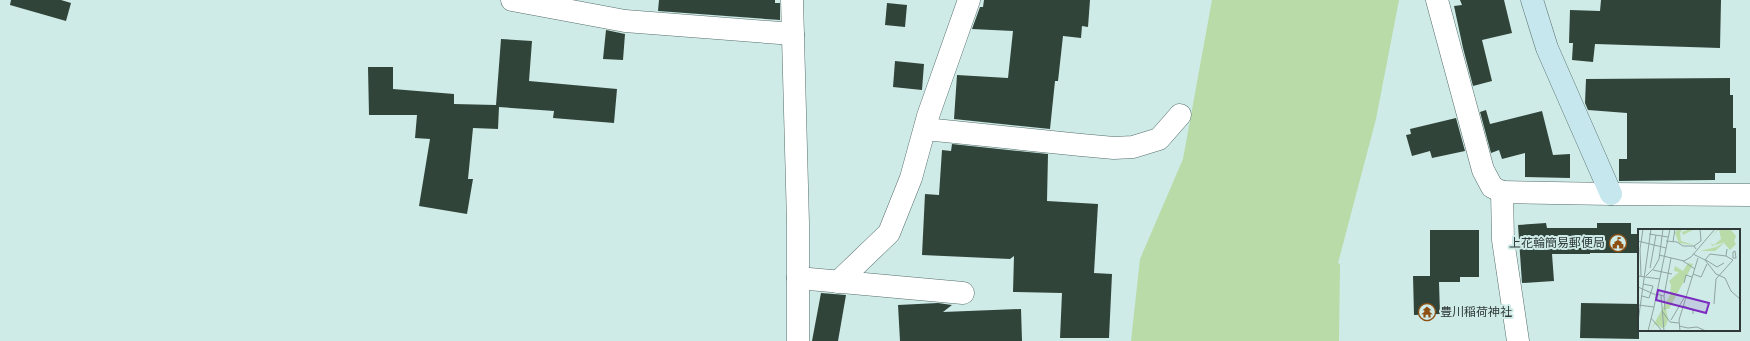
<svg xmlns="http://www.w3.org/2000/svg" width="1750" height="341" font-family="Helvetica,'Noto Sans JP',sans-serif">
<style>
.green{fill:#b8dba7}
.building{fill:#31443a}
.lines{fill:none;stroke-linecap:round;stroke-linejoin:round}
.street-casing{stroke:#566f6c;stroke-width:23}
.secondary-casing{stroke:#566f6c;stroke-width:23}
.street{stroke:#fff;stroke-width:22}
.secondary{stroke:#c6e7ed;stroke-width:22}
.labels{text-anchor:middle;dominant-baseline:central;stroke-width:4;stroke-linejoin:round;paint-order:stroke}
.poi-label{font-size:12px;fill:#2f3a38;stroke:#cfebe7;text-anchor:end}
.inset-road{fill:none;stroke:#8fa4a1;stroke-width:1}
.view{fill:#7b2cbf;fill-opacity:0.15;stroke:#7b2cbf;stroke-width:2}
.inset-edge{fill:none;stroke:#2f3a38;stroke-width:2}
</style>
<rect width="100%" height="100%" fill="#cfebe7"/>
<!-- green -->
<polygon class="green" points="1212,0 1399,0 1376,119 1338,263 1340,264 1339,341 1131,341 1140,259 1183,159"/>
<!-- building -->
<g class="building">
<polygon points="11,0 61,0 71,3 66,21 10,5"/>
<polygon points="659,0 775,0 775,3 780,3 780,20 658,11"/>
<polygon points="984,0 1090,0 1088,27 1082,26 1081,38 1063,36 1058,81 1055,81 1050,129 954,119 957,75 1008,78 1013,31 972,29 980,7 983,7"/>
<polygon points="1460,0 1504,0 1512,33 1482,40 1492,81 1473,86 1463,48 1454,6 1462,5"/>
<polygon points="1601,0 1721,0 1720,48 1595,44 1593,62 1572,60 1573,43 1569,43 1570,10 1600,11"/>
<polygon points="887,3 907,5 905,27 885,25"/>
<polygon points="606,30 625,34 623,60 603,59"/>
<polygon points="501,39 532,41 529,81 617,89 614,123 553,118 554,111 499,107 498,129 473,128 468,179 473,179 467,214 419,206 430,139 415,138 417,115 369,115 368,67 393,67 393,89 454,94 454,104 496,105"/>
<polygon points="895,61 924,64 922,90 893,87"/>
<polygon points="1730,78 1730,95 1733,95 1733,128 1736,128 1736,173 1715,173 1715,180 1619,181 1619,159 1627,159 1627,113 1588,110 1585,103 1586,79"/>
<polygon points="1486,110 1490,124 1542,111 1553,155 1570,154 1570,178 1525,177 1525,153 1502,159 1499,150 1491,153 1480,112"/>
<polygon points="1456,118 1465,151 1432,158 1430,151 1412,156 1406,135 1411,134 1410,129"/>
<polygon points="952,144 1048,154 1047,201 1098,204 1094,273 1112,274 1109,338 1060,338 1062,293 1013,292 1014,256 1010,259 922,255 925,194 939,195 942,150 951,151"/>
<polygon points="1546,223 1547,228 1597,228 1597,223 1631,223 1631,234 1639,234 1639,253 1590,253 1590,254 1552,254 1554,281 1522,283 1518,225"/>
<polygon points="1430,230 1479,230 1479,277 1460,277 1460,282 1439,282 1440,314 1414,315 1413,276 1430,276"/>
<polygon points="821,293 846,295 838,341 812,341"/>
<polygon points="938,303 952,305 943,312 1021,309 1022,341 900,341 898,305"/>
<polygon points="1581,303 1639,304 1639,339 1580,338"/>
</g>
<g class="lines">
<!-- street casing -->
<g class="street-casing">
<g id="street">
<polyline points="512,0 625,21 793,34"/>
<polyline points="792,0 798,223 798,341"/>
<polyline points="1437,0 1483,170 1492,187 1502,192"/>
<polyline points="925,129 1081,145 1114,148 1133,147 1159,139 1180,115"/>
<polyline points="798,278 963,293"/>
<polyline points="838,282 889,233 911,178 928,116 969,0"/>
<polyline points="1518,341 1503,240 1502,192 1611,194 1750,195"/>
</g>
</g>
<!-- secondary casing -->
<g class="secondary-casing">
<polyline id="secondary" points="1532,0 1547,48 1611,194"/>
</g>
<!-- street -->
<use href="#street" class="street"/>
<!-- secondary -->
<use href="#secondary" class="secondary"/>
</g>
<!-- icons -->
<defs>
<g id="civic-ring" transform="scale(0.9)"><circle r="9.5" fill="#cfebe7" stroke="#8d5012" stroke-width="1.5"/><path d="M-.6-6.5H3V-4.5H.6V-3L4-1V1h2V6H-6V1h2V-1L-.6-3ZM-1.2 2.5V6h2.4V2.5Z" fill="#8d5012"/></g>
<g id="temple-ring" transform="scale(0.9)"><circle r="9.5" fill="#cfebe7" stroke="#8d5012" stroke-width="1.5"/><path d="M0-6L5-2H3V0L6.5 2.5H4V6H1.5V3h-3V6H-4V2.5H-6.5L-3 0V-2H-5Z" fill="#8d5012"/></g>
</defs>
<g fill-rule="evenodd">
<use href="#civic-ring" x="1618" y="243"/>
<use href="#temple-ring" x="1427" y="312"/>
</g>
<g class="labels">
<!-- poi labels -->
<g class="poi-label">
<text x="1605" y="243">上花輪簡易郵便局</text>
<text x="1440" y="312" text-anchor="start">豊川稲荷神社</text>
</g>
</g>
<!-- overview -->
<g transform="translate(1638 229)">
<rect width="102" height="102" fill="#cfebe7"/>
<path d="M40,0H57L45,6L44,3L50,1H44L42,4L43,12L56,16L41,14L37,4ZM80,0H92L98,7L96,12L102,21L98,15L92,21L86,14L77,22H62L78,18L87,13L74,17L73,14L76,16L83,10L81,0L71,11ZM50,34L55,35L31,80H28L30,90L28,97L24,99L17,95L12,102L32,66L33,56L31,52L41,43L36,42L37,37L45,42Z" fill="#b8dba7"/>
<path class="inset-road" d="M11,5L30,8M0,12L28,19M28,12L39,13L45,17H56L58,20M35,13L37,0M56,17L63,12L62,0M97,22L98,29H95V23ZM55,25L67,31L78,45L87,49L93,62L102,70M21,26L46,32L53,28L77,0M67,31L72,25L88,27L89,20M68,31L79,38L86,34M45,32L57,40M12,39L18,6M15,41L34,45M55,45L63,48L69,35M0,47L22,50M3,47L2,20L5,0M8,47L16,39L21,30L25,0M46,54L48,46L54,48M0,58L18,66M18,65L26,67L33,29M23,66L26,102M4,67L11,69L15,57L5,55M26,67L27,81M76,75L78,50L95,31L88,27M0,76L16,78L32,0M46,77L55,81V85M24,82L32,93L41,94M13,89L24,102M33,91L46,69M0,93L13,0M41,97L50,99L59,98L68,102M10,102L16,78M42,102L41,91L60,29"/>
<path class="view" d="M20,61L71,74L68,84L18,71Z"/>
<rect width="102" height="102" class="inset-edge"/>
</g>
</svg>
